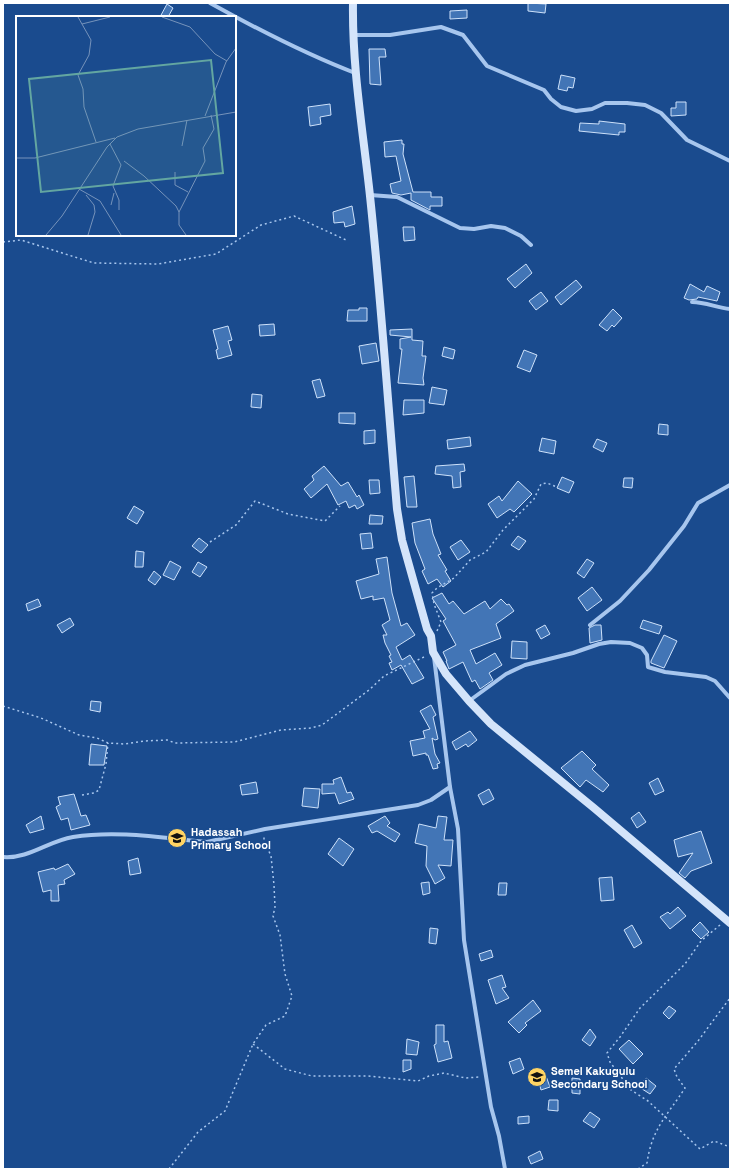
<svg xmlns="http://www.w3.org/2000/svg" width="733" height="1172" font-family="'Space Grotesk',sans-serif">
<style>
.building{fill:#4275b6;stroke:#cde1fa}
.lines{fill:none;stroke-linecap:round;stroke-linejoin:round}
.path{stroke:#a7c6ee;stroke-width:1.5;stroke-dasharray:2 3;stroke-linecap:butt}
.street{stroke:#a7c6ee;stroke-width:4}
.secondary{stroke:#d4e4fa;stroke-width:8}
.labels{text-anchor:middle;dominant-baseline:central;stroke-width:3.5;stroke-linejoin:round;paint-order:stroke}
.poi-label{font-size:11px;font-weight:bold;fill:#fff;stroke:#1a4b8e;text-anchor:start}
.inset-road{fill:none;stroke:#7693bb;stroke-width:1}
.view{fill:#63a6a1;fill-opacity:0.15;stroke:#63a6a1;stroke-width:2}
.inset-edge{fill:none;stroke:#fff;stroke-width:2}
</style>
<rect width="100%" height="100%" fill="#1a4b8e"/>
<!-- building -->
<g class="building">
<polygon points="528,3 546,4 545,13 528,11"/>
<polygon points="167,4 173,8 168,17 160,17"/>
<polygon points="467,10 467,18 450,19 450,11"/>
<polygon points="369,49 385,49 386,57 379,57 381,85 370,84"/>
<polygon points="561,75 575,78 573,88 568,87 567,91 558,89"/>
<polygon points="676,102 686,102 686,115 671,116 671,108 676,108"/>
<polygon points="330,104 331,115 320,117 321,124 310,126 308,107"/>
<polygon points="599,121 625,124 625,132 619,132 619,135 579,131 580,123 599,124"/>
<polygon points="402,140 402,144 404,144 403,154 413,192 431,192 431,197 442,197 442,206 430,206 430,210 411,200 411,193 401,195 392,193 390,184 401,181 396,156 385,157 384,142"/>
<polygon points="352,206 355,224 345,227 344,222 334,223 333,212"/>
<polygon points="403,227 414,227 415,240 404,241"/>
<polygon points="526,264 532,273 515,288 507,279"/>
<polygon points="576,280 582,287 561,305 555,297"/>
<polygon points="690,284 704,292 707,286 720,292 717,301 698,297 697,299 689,300 684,298"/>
<polygon points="541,292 548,301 536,310 529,301"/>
<polygon points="359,308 367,308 367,321 347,321 348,310 359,310"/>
<polygon points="613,309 622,318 614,327 612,325 607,331 599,325"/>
<polygon points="274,324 275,335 260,336 259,325"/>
<polygon points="228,326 232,340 228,341 232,355 218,359 216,350 218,349 213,330"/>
<polygon points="412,329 412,340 423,341 422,356 426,356 423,378 424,385 398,383 402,349 400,349 400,339 411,337 390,335 390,330"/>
<polygon points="376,343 379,361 362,364 359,346"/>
<polygon points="444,347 455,350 453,359 442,356"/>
<polygon points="524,350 537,355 530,372 517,367"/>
<polygon points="320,379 325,396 317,398 312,381"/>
<polygon points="432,387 447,390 444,405 429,403"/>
<polygon points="252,394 262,395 261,408 251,407"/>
<polygon points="404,400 424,400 424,413 403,415"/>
<polygon points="339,413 355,413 355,424 339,423"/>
<polygon points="659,424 668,425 668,435 658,434"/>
<polygon points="375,430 375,443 364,444 364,431"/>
<polygon points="470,437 471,446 448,449 447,440"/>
<polygon points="542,438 556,441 554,454 539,451"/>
<polygon points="597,439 607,443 603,452 593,447"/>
<polygon points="464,464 465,471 460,472 461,487 453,488 452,476 435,474 436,466"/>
<polygon points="324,466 341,486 348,482 357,497 359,495 364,505 357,509 355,505 349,508 346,501 338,505 327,484 311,498 304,489 314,480 312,476"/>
<polygon points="414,476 417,507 407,507 404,477"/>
<polygon points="562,477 574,482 569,493 557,488"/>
<polygon points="624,478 633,478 632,488 623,487"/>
<polygon points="369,480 379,480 380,493 370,494"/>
<polygon points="518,481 532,494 514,512 510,509 497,518 488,504 499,496 502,501"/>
<polygon points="134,506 144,512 137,524 127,518"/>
<polygon points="370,515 383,516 382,524 369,524"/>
<polygon points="430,519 433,534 441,554 438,555 447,570 445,571 451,581 443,587 437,579 428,584 422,571 425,569 415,543 412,523"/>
<polygon points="371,533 373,548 362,549 360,534"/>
<polygon points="518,536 526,541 519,550 511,545"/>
<polygon points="199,538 208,545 201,553 192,546"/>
<polygon points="461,540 470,552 458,560 450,547"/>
<polygon points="136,551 144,552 143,567 135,567"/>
<polygon points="387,557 392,593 401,626 407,623 415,635 396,647 402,660 410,655 424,678 412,684 401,665 392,670 389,663 392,662 389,656 391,655 385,643 383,635 387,635 382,625 390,620 384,598 373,600 373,596 361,599 356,581 379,574 376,559"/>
<polygon points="587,559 594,563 584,578 577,573"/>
<polygon points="170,561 181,567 174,580 163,575"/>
<polygon points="198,562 207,567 200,577 192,572"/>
<polygon points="154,571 161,577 155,585 148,580"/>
<polygon points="592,587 602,600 587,611 578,598"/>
<polygon points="442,593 449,604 453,601 464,614 485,601 490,609 501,599 507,605 509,604 514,611 496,624 501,638 470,650 476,664 495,653 502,665 489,673 493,680 480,689 475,680 472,682 463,662 449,669 446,661 447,661 443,652 456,645 443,621 446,619 432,598"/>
<polygon points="38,599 41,606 28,611 26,604"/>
<polygon points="70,618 74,625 62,633 57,625"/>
<polygon points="643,620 662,626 659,634 640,628"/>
<polygon points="545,625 550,634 541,639 536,630"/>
<polygon points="595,625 601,625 602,640 590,643 589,628"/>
<polygon points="664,635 677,641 664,668 651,663 651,661"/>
<polygon points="512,641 527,642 527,659 511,658"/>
<polygon points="91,701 101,702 100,712 90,710"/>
<polygon points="431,705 436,715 433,717 438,739 435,740 432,738 435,754 440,763 437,764 438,768 433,769 428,755 426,755 426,753 413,756 410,741 425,738 423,731 430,729 420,711"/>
<polygon points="470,731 477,740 468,747 466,744 456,750 452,742"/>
<polygon points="91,744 107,746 104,765 89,765"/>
<polygon points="582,751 596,765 592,769 609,785 603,792 586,780 580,787 561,768"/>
<polygon points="341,777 347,793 351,792 354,799 339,804 335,793 322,794 322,784 334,784 333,780"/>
<polygon points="658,778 664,791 655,795 649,783"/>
<polygon points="256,782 258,793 242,795 240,785"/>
<polygon points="304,788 320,789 318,808 302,806"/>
<polygon points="489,789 494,799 483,805 478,795"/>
<polygon points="74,794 81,816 86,815 90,825 71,830 68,818 61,820 56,807 61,804 60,804 58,797"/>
<polygon points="639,812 646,822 637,828 631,818"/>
<polygon points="41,816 44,829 30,833 26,825"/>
<polygon points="385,816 390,823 387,826 400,834 395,842 377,831 372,833 368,826"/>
<polygon points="438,816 447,817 444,840 453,840 451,866 438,865 445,878 435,884 426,866 427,846 415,843 419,824 436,828"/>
<polygon points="701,831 712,863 691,871 685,878 679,873 693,853 678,857 674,840"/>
<polygon points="339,838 354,849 343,866 328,854"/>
<polygon points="138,858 141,873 130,875 128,861"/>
<polygon points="68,864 75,874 64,880 65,884 58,885 59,901 51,901 51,890 43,892 38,872 54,868 55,870"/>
<polygon points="612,877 614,900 601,901 599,878"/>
<polygon points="429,882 430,893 423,895 421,883"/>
<polygon points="499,883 507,883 506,895 498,895"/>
<polygon points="678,907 686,916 670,929 660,917 668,912 670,914"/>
<polygon points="700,922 709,932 701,939 692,930"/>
<polygon points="632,925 642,943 634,948 624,930"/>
<polygon points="430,928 438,929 436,944 429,943"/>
<polygon points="491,950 493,957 481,961 479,954"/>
<polygon points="502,975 506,987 502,988 509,998 496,1004 488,980"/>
<polygon points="533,1000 541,1011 525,1023 527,1025 519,1033 508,1022"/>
<polygon points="669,1006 676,1011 669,1019 663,1013"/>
<polygon points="436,1025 444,1025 444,1042 448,1041 452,1058 438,1062 434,1045 436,1044"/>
<polygon points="590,1029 596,1037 590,1046 582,1040"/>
<polygon points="407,1039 419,1042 417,1055 406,1054"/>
<polygon points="629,1040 643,1054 633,1064 619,1049"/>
<polygon points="520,1058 524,1069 513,1074 509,1062"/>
<polygon points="403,1060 411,1060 411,1069 403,1072"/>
<polygon points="546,1076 550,1087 541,1090 538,1078"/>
<polygon points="572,1078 580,1079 580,1094 572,1093"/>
<polygon points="646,1078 656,1086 650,1094 639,1087"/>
<polygon points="549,1100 558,1100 558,1111 548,1110"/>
<polygon points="590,1112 600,1119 594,1128 583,1121"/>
<polygon points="529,1116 529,1123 518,1124 518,1117"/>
<polygon points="540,1151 543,1159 531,1164 528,1157"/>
</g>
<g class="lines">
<!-- path -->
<g class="path">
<polyline points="3,242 21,240 94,263 158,264 216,254 261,225 294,216 346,240"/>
<polyline points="210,542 236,525 255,501 288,514 325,521 340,506"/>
<polyline points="437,631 441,622 434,604 432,593 437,588 454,578 470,560 486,552 503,530 534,499 541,484 547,483 557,487"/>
<polyline points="3,706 41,718 79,735 97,738 108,743 125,744 144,741 167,740 175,743 234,742 281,730 311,728 322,725 369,690 384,676 426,656"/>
<polyline points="82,795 94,793 99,790 106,764 108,743"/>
<polyline points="720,925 701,941 685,964 640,1008 620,1037 607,1053 610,1062 631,1090 648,1101 700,1149 714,1141 730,1147"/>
<polyline points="253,1044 285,1069 312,1076 368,1076 418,1081 429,1076 444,1073 465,1078 480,1077"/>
<polyline points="169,1169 198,1132 225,1111 253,1044 266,1025 285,1016 292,996 285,974 280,935 273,916 275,907 274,885 271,856 264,840 264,837"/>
<path d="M638,1169L647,1163C652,1128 667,1116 685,1088L677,1077L674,1069L698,1041L730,998"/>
</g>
<!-- street -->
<g class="street">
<path d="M210,3C257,29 305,54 355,73"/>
<polyline points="353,35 390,35 441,27 463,35 487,66 544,90 551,99 561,107 576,111 592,109 605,103 627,103 645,105 661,113 687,140 730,161"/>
<polyline points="370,195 397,197 460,228 474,229 491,226 505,228 521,236 531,245"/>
<path d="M692,302C706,302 717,308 730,309"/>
<polyline points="590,625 620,601 649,570 684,526 698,503 730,485"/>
<polyline points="434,657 450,787 458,829 464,940 491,1107 499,1136 505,1169"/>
<polyline points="469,701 506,674 525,665 573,653 599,644 611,642 630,643 642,648 647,655 648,667 665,672 706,677 715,681 730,698"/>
<path d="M3,857C29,859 48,841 73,837C117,830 163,838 207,842L265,829L418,805L431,800L450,787"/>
</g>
<!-- secondary -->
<path class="secondary" d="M353,3C352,68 363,131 370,196C381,300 388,404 397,509L402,540L427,629L431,636L433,652L446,674L469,701L491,724L594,808L730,923"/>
</g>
<!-- icons -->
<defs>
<g id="school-disc" transform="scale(1)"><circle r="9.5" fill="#ffd464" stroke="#1a4b8e"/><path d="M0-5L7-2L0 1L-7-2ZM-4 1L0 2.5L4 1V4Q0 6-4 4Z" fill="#111"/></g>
</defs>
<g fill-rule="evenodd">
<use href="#school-disc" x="177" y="838"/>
<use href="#school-disc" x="537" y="1077"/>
</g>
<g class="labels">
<!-- poi labels -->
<g class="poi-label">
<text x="191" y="832">Hadassah<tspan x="191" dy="13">Primary School</tspan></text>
<text x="551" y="1071">Semei Kakugulu<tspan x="551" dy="13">Secondary School</tspan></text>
</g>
</g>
<!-- overview -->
<g transform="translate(16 16)">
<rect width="220" height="220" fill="#1a4b8e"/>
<path class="inset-road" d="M62,1L75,24L73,39L62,59L67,73L68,91L80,126M146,1L174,11L199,38L211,45M66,8L94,1M189,100L210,46L220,32M94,128L105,149L97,170L103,184V194M166,130L171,104M0,142H19L99,122M108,145L128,160L160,190L163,196V209L170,219M159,156V169L172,176M63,173L84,185L105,219M70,179L78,189L79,196L72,219M95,189L98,177M163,196L189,145L187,132L198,113L195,99M30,219L46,200L91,131L101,121L122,113L220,96"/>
<path class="view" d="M195,44L207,157L25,176L13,63Z"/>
<rect width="220" height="220" class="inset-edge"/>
</g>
<!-- border -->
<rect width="733" height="1172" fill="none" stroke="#ffffff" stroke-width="8"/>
</svg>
